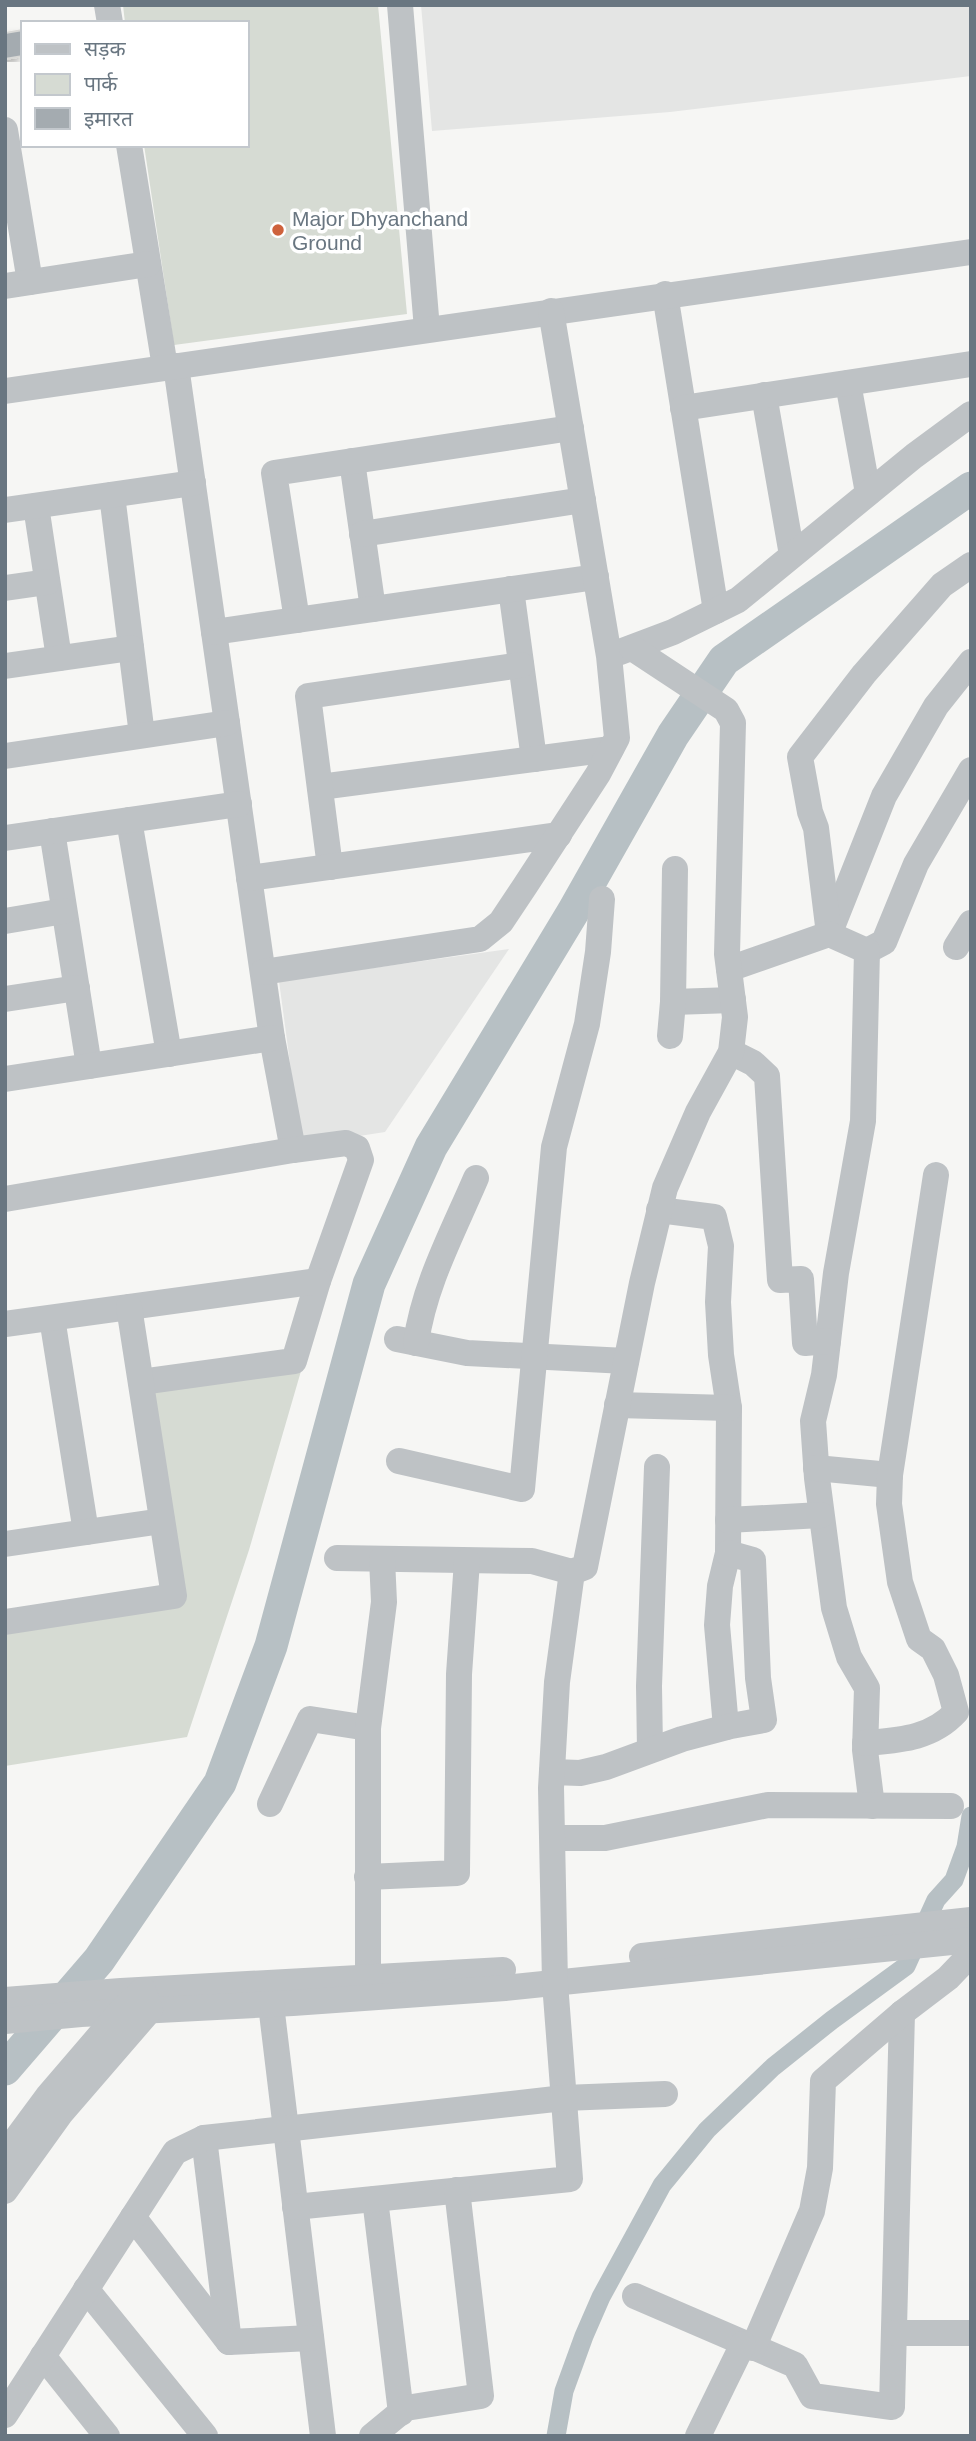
<svg xmlns="http://www.w3.org/2000/svg" width="976" height="2441" font-family="Helvetica,'Noto Sans Devanagari',sans-serif">
<style>
.built{fill:#e4e5e4}
.green{fill:#d6dbd3}
.lines{fill:none;stroke-linecap:round;stroke-linejoin:round}
.canal{stroke:#b7c0c4;stroke-width:19}
.river{stroke:#b7c0c4;stroke-width:33}
.building{fill:#a4abb0;stroke:#d8d8d6;stroke-width:2;filter:url(#shadow)}
.minor{stroke:#bec2c5;stroke-width:26}
.poi-dot{fill:#ce623c;stroke:#fff;stroke-width:2.5}
.labels{text-anchor:middle;dominant-baseline:central;stroke-width:7;stroke-linejoin:round;paint-order:stroke}
.poi-label{font-size:21px;fill:#697681;stroke:#fff;text-anchor:start}
</style>
<defs>
<filter id="shadow"><feDropShadow dx="-5" dy="5" stdDeviation="3.5" flood-color="#0004"/></filter>
</defs>
<rect width="100%" height="100%" fill="#f6f6f4"/>
<!-- built -->
<g class="built">
<polygon points="421,5 971,5 971,76 670,112 432,131"/>
<polygon points="509,949 385,1132 301,1145 279,981"/>
</g>
<!-- green -->
<g class="green">
<polygon points="123,5 378,5 407,314 174,345 144,145 247,145 247,23 125,23"/>
<polygon points="301,1371 249,1550 187,1737 5,1766 5,1629 183,1602 153,1392"/>
</g>
<g class="lines">
<!-- canal -->
<polyline class="canal" points="556,2436 564,2391 584,2336 601,2297 662,2185 707,2130 773,2067 832,2020 906,1966 936,1900 954,1880 966,1847 971,1816"/>
<!-- river -->
<polyline class="river" points="5,2069 99,1960 220,1783 271,1646 369,1284 431,1147 573,912 673,735 724,660 971,488"/>
</g>
<!-- building -->
<polygon class="building" points="23,30 23,56 5,59 5,33"/>
<g class="lines">
<!-- minor -->
<g class="minor">
<polyline points="107,5 110,23"/>
<polyline points="400,5 427,329"/>
<polyline points="5,130 30,282"/>
<polyline points="129,145 165,367"/>
<polyline points="5,286 148,264"/>
<polyline points="665,294 716,611"/>
<polyline points="176,366 272,1038 293,1150"/>
<polyline points="848,383 868,493"/>
<polyline points="5,391 971,252"/>
<polyline points="764,395 792,555"/>
<polyline points="683,408 971,364"/>
<polyline points="352,461 373,609"/>
<polyline points="112,495 142,735"/>
<polyline points="36,506 59,658"/>
<polyline points="5,510 193,483"/>
<polyline points="362,534 583,500"/>
<polyline points="5,588 47,582"/>
<polyline points="511,589 534,759"/>
<polyline points="297,620 274,473 571,428"/>
<polyline points="214,632 596,577"/>
<polyline points="620,652 673,632 738,600 914,456 971,414"/>
<polyline points="5,666 131,648"/>
<polyline points="5,756 227,723"/>
<polyline points="320,787 611,749"/>
<polyline points="129,820 169,1054"/>
<polyline points="52,831 89,1066"/>
<polyline points="5,838 239,804"/>
<polyline points="330,867 308,696 521,665"/>
<polyline points="249,878 559,835"/>
<polyline points="5,921 64,911"/>
<polyline points="830,932 884,796 936,706 971,662"/>
<polyline points="829,934 816,828 810,812 800,757 864,674 942,585 971,565"/>
<polyline points="956,947 971,923"/>
<polyline points="867,951 884,942 916,864 971,770"/>
<polyline points="729,969 829,934 867,951 863,1121 836,1273 824,1375 813,1421 817,1478 834,1608 849,1657 867,1688 865,1750 872,1806"/>
<polyline points="263,972 480,939 501,922 525,886 598,774 617,738 609,656 551,311"/>
<polyline points="5,999 77,988"/>
<polyline points="673,1002 733,1000"/>
<polyline points="670,1036 673,1002 675,869"/>
<polyline points="731,1052 753,1063 767,1076 780,1280 801,1279 805,1343 828,1341"/>
<polyline points="5,1079 272,1038"/>
<polyline points="5,1199 293,1150 346,1143 357,1148 361,1160 318,1281 294,1361 141,1382"/>
<polyline points="659,1210 714,1217 721,1246 718,1302 721,1355 729,1408 728,1553 720,1586 717,1625 726,1727"/>
<polyline points="52,1318 86,1532"/>
<polyline points="5,1324 318,1281"/>
<polyline points="397,1339 467,1353 626,1361"/>
<path d="M416,1343C424,1285 453,1232 476,1178"/>
<polyline points="617,1405 729,1408"/>
<polyline points="399,1461 522,1489 554,1147 587,1024 598,952 602,899"/>
<polyline points="816,1468 890,1475"/>
<polyline points="728,1520 821,1515"/>
<polyline points="5,1544 162,1521"/>
<polyline points="337,1558 532,1561 572,1572"/>
<polyline points="5,1622 174,1596 129,1307"/>
<path d="M865,1743C899,1740 931,1739 956,1712L946,1675L933,1649L919,1639L900,1582L889,1504L890,1475L936,1175"/>
<polyline points="650,1750 649,1686 657,1467"/>
<polyline points="552,1772 580,1773 606,1767 682,1739 731,1726 764,1720 758,1678 753,1560 728,1553"/>
<polyline points="270,1804 310,1719 368,1728"/>
<polyline points="553,1838 605,1838 768,1805 951,1806"/>
<polyline points="367,1877 457,1873 459,1674 467,1561"/>
<polyline points="642,1956 971,1920"/>
<polyline points="368,1978 368,1728 384,1602 382,1559"/>
<polyline points="269,1988 323,2436"/>
<polyline points="5,2000 121,1991 503,1970"/>
<polyline points="5,2021 81,2014 293,2003 505,1988 971,1940"/>
<polyline points="204,2138 229,2342"/>
<polyline points="5,2154 48,2096 120,2012 143,1990 150,2010 61,2113 5,2191"/>
<polyline points="375,2199 401,2413"/>
<polyline points="295,2207 570,2179 555,1983 551,1788 557,1682 572,1572 585,1567 642,1283 665,1188 698,1112 731,1052 735,1017 727,954 733,723 726,710 632,648"/>
<polyline points="133,2217 228,2341"/>
<polyline points="86,2289 205,2436"/>
<polyline points="635,2296 795,2365 812,2396 892,2407 902,2013"/>
<polyline points="894,2333 971,2333"/>
<polyline points="229,2342 311,2338"/>
<polyline points="753,2348 812,2211 820,2168 823,2081 902,2013 948,1978 971,1954"/>
<polyline points="43,2356 107,2436"/>
<polyline points="5,2415 175,2152 204,2138 564,2098 665,2094"/>
<polyline points="372,2436 406,2408 481,2396 457,2190"/>
<polyline points="698,2436 743,2344"/>
</g>
</g>
<!-- markers -->
<circle class="poi-dot" cx="278" cy="230" r="7"/>
<g class="labels">
<!-- poi labels -->
<g class="poi-label">
<text x="292" y="218">Major Dhyanchand<tspan x="292" dy="24">Ground</tspan></text>
</g>
</g>
<!-- border -->
<rect width="976" height="2441" fill="none" stroke="#697681" stroke-width="14"/>
<!-- legend -->
<rect x="21" y="21" width="228" height="126" fill="#ffffff" stroke="#c3c8cd" stroke-width="2"/>
<rect x="35" y="44" width="35" height="10" fill="#bec2c5" stroke="#c3c8cd" stroke-width="2"/>
<text x="84" y="56" font-size="21" fill="#697681">सड़क</text>
<rect x="35" y="74" width="35" height="21" fill="#d6dbd3" stroke="#c3c8cd" stroke-width="2"/>
<text x="84" y="91" font-size="21" fill="#697681">पार्क</text>
<rect x="35" y="108" width="35" height="21" fill="#a4abb0" stroke="#c3c8cd" stroke-width="2"/>
<text x="84" y="126" font-size="21" fill="#697681">इमारत</text>
</svg>
